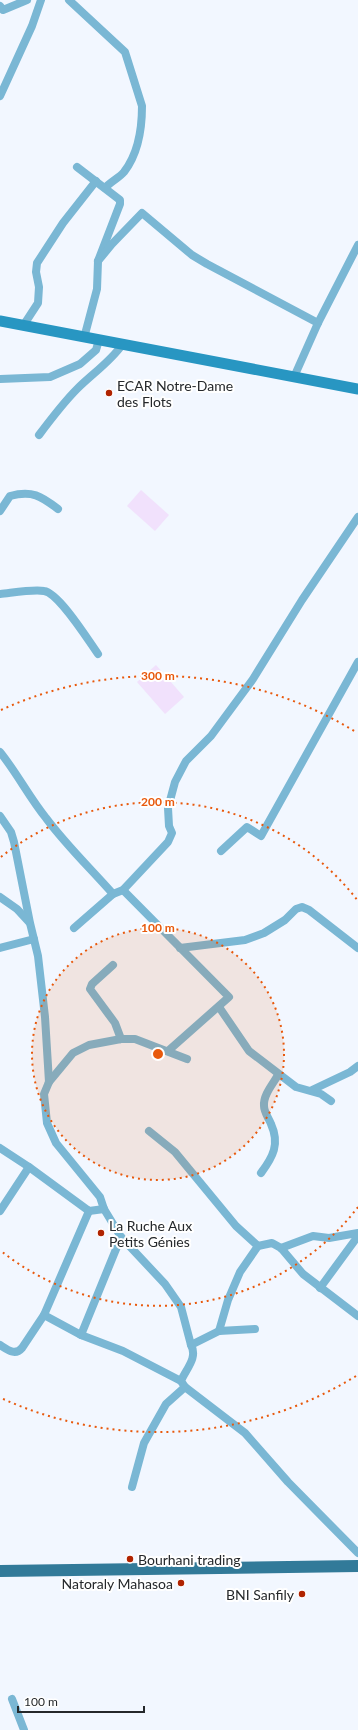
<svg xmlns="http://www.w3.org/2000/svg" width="358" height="1730" font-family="Lato,sans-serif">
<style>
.green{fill:#f1e1fc}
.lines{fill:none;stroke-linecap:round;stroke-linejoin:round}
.street{stroke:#7ab7d4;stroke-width:8}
.secondary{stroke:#2896c2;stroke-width:11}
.primary{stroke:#327a99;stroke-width:12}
.ring{fill:none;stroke:#e8590c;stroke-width:2;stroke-dasharray:2 4}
.poi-dot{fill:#b02300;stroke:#fff;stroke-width:1.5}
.labels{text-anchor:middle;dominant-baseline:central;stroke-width:4;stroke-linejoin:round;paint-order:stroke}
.poi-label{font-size:14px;fill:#25282b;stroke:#fff;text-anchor:start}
.centre{fill:#e8590c;stroke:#fff;stroke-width:2}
.ring-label{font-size:12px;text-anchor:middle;font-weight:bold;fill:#e8590c;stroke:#fff;stroke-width:4;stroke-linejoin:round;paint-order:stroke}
</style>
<rect width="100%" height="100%" fill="#f2f7ff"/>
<!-- green -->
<g class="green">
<polygon points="141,490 169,515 155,531 127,506"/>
<polygon points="156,665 184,697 165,714 137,682"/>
</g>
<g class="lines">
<!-- street -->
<g class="street">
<path d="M69,0L125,52L142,106C142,128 138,154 124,172C119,178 110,182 105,188"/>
<polyline points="0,6 3,10 27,0"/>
<polyline points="0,96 32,26 41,0"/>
<polyline points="77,167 120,200 120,204 98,261 97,289 84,338"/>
<polyline points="98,261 112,244 142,213 192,255 207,264 318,323"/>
<polyline points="23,326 38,303 39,287 36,272 37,263 63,223 96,181"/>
<polyline points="294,377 318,323 358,245"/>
<polyline points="0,379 50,377 80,364 96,350 99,340"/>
<path d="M39,435C51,419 63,403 77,389C92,374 110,362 122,345"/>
<path d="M0,511L10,496C32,490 41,496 58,509"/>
<path d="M0,594C11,593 33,589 44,591C59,593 88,640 98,654"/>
<path d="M0,752C17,773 29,797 46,818C66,845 91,869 113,894"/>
<path d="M0,816L11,832L14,842L30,923L38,956L45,1017L49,1082L44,1094L47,1123L56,1143L100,1197L104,1209L121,1237L165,1284L181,1307L191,1345C198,1358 186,1369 181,1381L185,1387L245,1433L288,1482L358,1553"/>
<polyline points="221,851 247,827 261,836 358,662"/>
<polyline points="123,890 229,997 168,1051"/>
<polyline points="0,897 17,909 29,922"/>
<polyline points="74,928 113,894 123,890 168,842 172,833 169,826 168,808 175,782 186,761 211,736 253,679 302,600 358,517"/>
<polyline points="0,948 34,939"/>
<polyline points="180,948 245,940 264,933 285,920 296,909 302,907 309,910 358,948"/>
<polyline points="113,965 92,984 90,989 115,1023 121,1039"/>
<polyline points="219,1007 249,1051 296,1087 321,1094 331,1101"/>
<polyline points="49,1082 73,1053 89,1045 121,1039 135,1039 187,1059"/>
<polyline points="312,1090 350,1072 358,1066"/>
<polyline points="149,1131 175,1152 236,1226 258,1246"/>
<polyline points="0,1148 29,1167 89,1211 104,1209"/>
<path d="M261,1173C273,1157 280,1144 271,1124C269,1119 264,1112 264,1106C263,1095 273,1084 278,1075"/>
<polyline points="0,1211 29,1167"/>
<polyline points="281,1248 313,1236 329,1238 358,1233"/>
<polyline points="320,1288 358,1236"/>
<polyline points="44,1315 81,1335 123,1351 181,1381"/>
<polyline points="219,1331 228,1300 240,1272 258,1246 272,1243 281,1248 303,1274 358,1316"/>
<polyline points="81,1335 121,1237"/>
<path d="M0,1345C8,1350 15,1356 22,1348L44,1315L89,1211"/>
<polyline points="191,1345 219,1331 255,1329"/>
<polyline points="132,1487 144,1443 166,1404 185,1387"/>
<polyline points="12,1699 24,1730"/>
</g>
<!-- secondary -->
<polyline class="secondary" points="0,321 358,389"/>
<!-- primary -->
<polyline class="primary" points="0,1571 358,1566"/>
</g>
<!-- distance rings -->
<circle cx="158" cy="1054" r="126" fill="#e8590c" fill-opacity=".12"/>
<g class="ring">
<circle cx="158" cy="1054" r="126"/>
<path d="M358 1207A252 252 0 0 1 1 1251M1 857A252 252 0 0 1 358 901"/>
<path d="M356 1376A378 378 0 0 1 1 1398M1 710A378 378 0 0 1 356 732"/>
</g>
<!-- markers -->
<g class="poi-dot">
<circle cx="109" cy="393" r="4"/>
<circle cx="101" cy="1233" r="4"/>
<circle cx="130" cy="1559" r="4"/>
<circle cx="181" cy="1583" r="4"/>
<circle cx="302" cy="1594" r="4"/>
</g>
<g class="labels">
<!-- poi labels -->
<g class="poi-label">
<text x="117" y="385">ECAR Notre-Dame<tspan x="117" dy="16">des Flots</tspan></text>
<text x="109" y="1225">La Ruche Aux<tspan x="109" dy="16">Petits Génies</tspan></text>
<text x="138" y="1559">Bourhani trading</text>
<text x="173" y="1583" text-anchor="end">Natoraly Mahasoa</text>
<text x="294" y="1594" text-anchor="end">BNI Sanfily</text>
</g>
</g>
<circle cx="158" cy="1054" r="6" class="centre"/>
<g class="ring-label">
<text x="158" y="680">300 m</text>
<text x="158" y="806">200 m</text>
<text x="158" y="932">100 m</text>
</g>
<!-- scale -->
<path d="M18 1706v6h126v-6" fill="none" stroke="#25282b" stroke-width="2"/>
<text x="24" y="1706" font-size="12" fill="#25282b" stroke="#ffffff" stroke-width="3" paint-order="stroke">100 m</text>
</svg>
